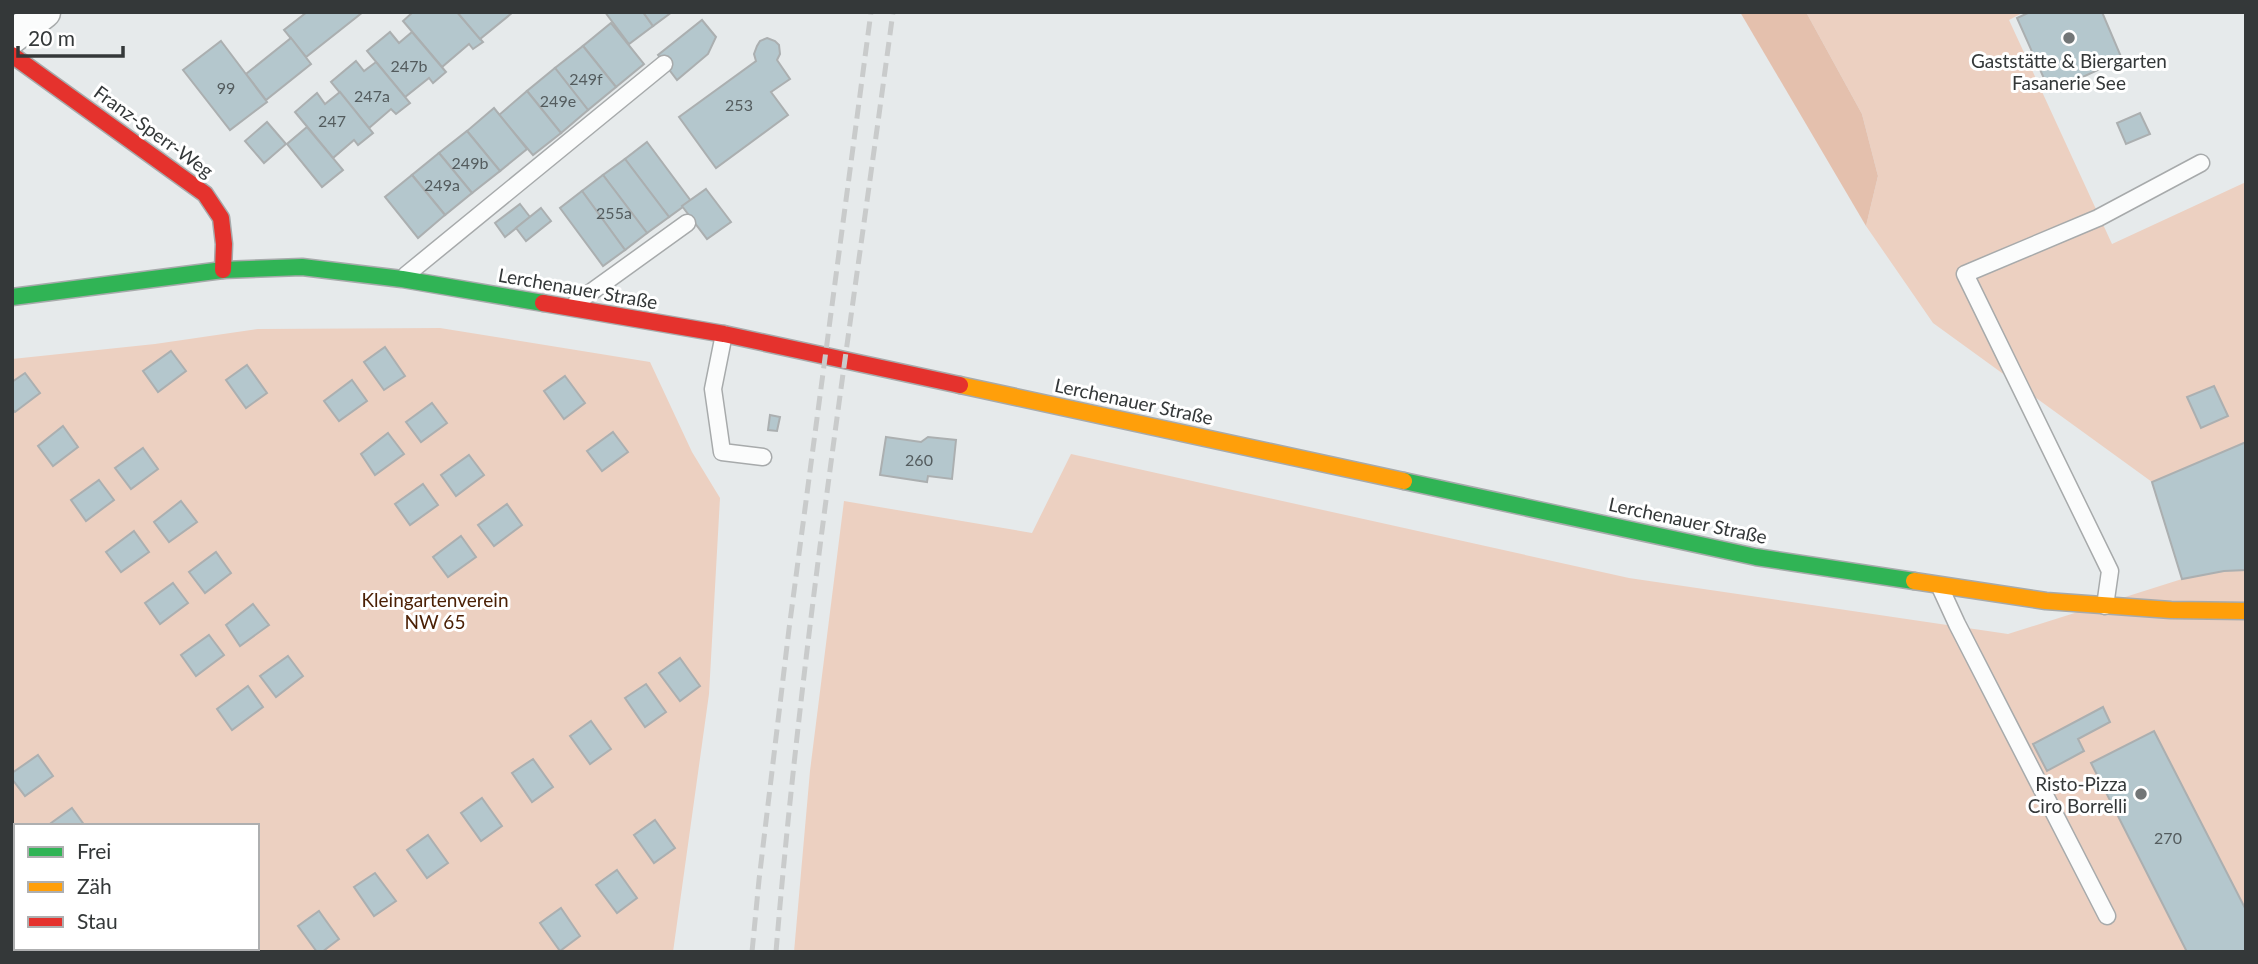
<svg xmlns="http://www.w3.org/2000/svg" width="2258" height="964" font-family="Lato,sans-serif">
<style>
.green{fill:#ecd0c1;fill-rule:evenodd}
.forest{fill:#e4c0ad}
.building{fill:#b4c7cd;stroke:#abafb0;stroke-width:2}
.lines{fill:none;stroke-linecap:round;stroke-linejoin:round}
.lane-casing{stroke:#a7aaab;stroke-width:19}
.street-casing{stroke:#a7aaab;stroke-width:35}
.fast-casing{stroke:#a7aaab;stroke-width:19}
.slow-casing{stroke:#a7aaab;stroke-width:19}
.jam-casing{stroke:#a7aaab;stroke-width:19}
.lane{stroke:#fbfcfc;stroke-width:16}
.street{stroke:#fbfcfc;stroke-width:32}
.fast{stroke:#30b455;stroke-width:16}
.slow{stroke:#ff9f0a;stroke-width:16}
.jam{stroke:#e5322d;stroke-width:16}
.rail{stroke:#c9cbcb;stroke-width:5;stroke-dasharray:14 7;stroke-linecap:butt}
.poi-dot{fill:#727677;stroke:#fff;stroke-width:2.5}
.labels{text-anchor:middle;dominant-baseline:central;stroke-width:6;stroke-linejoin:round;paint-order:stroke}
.number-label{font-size:16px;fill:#545c5e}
.poi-label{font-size:19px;fill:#343839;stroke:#fff}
.street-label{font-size:19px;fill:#343839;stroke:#fff}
.park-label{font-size:19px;fill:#4b2005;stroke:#fff}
</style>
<rect width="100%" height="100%" fill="#e6eaeb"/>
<!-- green -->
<g class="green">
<polygon points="1806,12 2024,12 2009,20 2112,244 2246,182 2246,442 2152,482 1933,323 1866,226 1878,176 1862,114"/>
<path d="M440,328L650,362L692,452L720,498L709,694L673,952H12V359L155,344L258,329ZM16,826H257V948H16Z"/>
<polygon points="1071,454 1629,578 2008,634 2182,579 2224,571 2246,570 2246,952 794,952 810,771 844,501 1032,533"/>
</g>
<!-- forest -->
<polygon class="forest" points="1740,12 1806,12 1862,114 1878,176 1866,226"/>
<!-- building -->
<g class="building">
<polygon points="307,12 363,12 306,57 284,30"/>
<polygon points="413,12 457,12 483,42 473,49 469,44 442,67 403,21"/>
<polygon points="457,12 511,12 512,13 480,39"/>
<polygon points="605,12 643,12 653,26 629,44"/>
<polygon points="643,12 672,12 653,26"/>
<polygon points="2030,12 2102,12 2122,59 2050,92 2017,18"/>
<polygon points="702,20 716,37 708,54 677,80 658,55"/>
<polygon points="611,23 644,64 616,87 583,46"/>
<polygon points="390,32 399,43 412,32 446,72 433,83 429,78 405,97 367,51"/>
<polygon points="291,38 311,64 266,100 246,74"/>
<polygon points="767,38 775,41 779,45 780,54 777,60 790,79 771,92 788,115 716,168 679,117 756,61 754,54 757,46 760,41"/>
<polygon points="221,41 267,102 230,130 183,70"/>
<polygon points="583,46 616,87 588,110 555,68"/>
<polygon points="356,61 364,71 376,62 410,103 396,114 391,109 369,128 331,82"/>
<polygon points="555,68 588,110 561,133 527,91"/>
<polygon points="527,91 561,133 533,155 499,115"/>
<polygon points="340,92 373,133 358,145 354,140 333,158 295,112 317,93 325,104"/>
<polygon points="494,108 527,149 500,171 467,131"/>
<polygon points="2140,113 2150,134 2126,144 2117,123"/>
<polygon points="267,122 286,144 264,163 245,141"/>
<polygon points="307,127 343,170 322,187 287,144"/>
<polygon points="467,131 500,171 472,193 439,153"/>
<polygon points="647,142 691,201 669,217 625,159"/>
<polygon points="439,153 472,193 445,215 412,175"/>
<polygon points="625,159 669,217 647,233 603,175"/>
<polygon points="412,175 445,215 418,238 385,197"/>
<polygon points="603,175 647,233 625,250 582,191"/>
<polygon points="706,189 731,222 707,239 682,206"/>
<polygon points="582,191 625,250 603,266 560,208"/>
<polygon points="520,204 530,217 505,237 495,223"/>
<polygon points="541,208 551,221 526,241 516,228"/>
<polygon points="385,347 405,376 384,390 364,362"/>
<polygon points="171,351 186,371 158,392 143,371"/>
<polygon points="247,365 267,393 246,408 226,380"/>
<polygon points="25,373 40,393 15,412 12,409 12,382"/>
<polygon points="565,376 585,403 564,419 544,391"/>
<polygon points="352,380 367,401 339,421 324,401"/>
<polygon points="2214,386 2228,416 2201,428 2187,397"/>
<polygon points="432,403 447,423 421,442 406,422"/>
<polygon points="770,415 780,417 777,431 768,430"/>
<polygon points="63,426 78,447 53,466 38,446"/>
<polygon points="613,432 628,452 602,471 587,451"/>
<polygon points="388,433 404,454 375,475 361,454"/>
<polygon points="886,437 921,442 928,437 956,440 952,479 928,476 927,482 880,475"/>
<polygon points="2246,442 2246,570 2224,571 2182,579 2152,482"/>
<polygon points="143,448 158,469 131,489 115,468"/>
<polygon points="469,455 484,475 456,496 441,475"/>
<polygon points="99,480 114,500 86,521 71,500"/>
<polygon points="423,484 438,505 410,525 395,504"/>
<polygon points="181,501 197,522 169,542 154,522"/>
<polygon points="507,504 522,525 494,546 478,525"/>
<polygon points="134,531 149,552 121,572 106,552"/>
<polygon points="461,536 476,557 448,577 433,557"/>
<polygon points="216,552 231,573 205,593 189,572"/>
<polygon points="173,583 188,603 160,624 145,603"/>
<polygon points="253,604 269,625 240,646 226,625"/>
<polygon points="209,635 224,655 196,676 181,655"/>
<polygon points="288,656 303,676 276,697 260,676"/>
<polygon points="680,658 700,686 680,701 659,673"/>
<polygon points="646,684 666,712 645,727 625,698"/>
<polygon points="248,686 263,707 232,730 217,709"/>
<polygon points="2103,707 2110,722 2078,739 2084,751 2047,771 2033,744"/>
<polygon points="591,721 611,749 590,764 570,736"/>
<polygon points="2154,731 2246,910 2246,952 2187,952 2091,763"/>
<polygon points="38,755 53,776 25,796 12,779 12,773"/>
<polygon points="533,759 553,787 532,802 512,773"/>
<polygon points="482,798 502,826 481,841 461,813"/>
<polygon points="72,808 85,826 47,826"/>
<polygon points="655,820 675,848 654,863 634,835"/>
<polygon points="428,835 448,863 427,878 407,850"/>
<polygon points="617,870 637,898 617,913 596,885"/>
<polygon points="375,873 396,901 374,916 354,887"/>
<polygon points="561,908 580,936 560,951 540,923"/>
<polygon points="319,911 339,939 322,952 317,952 298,926"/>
<polygon points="110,948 134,948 136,952 105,952"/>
</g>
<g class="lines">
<!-- lane casing -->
<g class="lane-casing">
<g id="lane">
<polyline points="406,275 664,64"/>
<polyline points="576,303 687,223"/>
<polyline points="724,334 713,389 722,452 763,457"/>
<polyline points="1940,587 1957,624 2107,916"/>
<polyline points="2105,606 2110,571 1965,274 2098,218 2201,163"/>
</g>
</g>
<!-- street casing -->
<g class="street-casing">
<polyline id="street" points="12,37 44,12"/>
</g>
<!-- fast casing -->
<g class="fast-casing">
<g id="fast">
<polyline points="12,297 223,270 302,267 402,279 543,303"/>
<polyline points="1404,481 1756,557 1914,581"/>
</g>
</g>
<!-- slow casing -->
<g class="slow-casing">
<g id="slow">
<polyline points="960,385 1404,481"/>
<polyline points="1914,581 2046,601 2171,610 2246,611"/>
</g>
</g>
<!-- jam casing -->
<g class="jam-casing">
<g id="jam">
<polyline points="12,55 205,194 221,218 224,244 223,270"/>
<polyline points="543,303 724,334 960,385"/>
</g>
</g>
<!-- lane -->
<use href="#lane" class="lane"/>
<!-- street -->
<use href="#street" class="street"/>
<!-- fast -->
<use href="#fast" class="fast"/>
<!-- slow -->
<use href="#slow" class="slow"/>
<!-- jam -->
<use href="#jam" class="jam"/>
<!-- rail -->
<g class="rail">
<polyline points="752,952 759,880 789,629 871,12"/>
<path d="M776,952C802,637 851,325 893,12"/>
</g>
</g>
<!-- markers -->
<g class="poi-dot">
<circle cx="2069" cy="38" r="7"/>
<circle cx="2141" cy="794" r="7"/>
</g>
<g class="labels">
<!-- number labels -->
<g class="number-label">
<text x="409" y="65">247b</text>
<text x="586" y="78">249f</text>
<text x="226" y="87">99</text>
<text x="372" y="95">247a</text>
<text x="558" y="100">249e</text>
<text x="739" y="104">253</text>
<text x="332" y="120">247</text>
<text x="470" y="162">249b</text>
<text x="442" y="184">249a</text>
<text x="614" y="212">255a</text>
<text x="919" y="459">260</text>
<text x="2168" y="837">270</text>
</g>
<!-- poi labels -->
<g class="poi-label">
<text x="2069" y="60">Gaststätte &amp; Biergarten<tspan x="2069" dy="22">Fasanerie See</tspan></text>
<text x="2127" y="783" text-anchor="end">Risto-Pizza<tspan x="2127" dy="22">Ciro Borrelli</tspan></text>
</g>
<!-- street labels -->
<g class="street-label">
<text transform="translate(154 131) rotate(36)">Franz-Sperr-Weg</text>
<text transform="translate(578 288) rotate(10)">Lerchenauer Straße</text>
<text transform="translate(1134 401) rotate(12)">Lerchenauer Straße</text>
<text transform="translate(1688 520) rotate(12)">Lerchenauer Straße</text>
</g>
<!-- park labels -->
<g class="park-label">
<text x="435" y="599">Kleingartenverein<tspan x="435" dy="22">NW 65</tspan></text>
</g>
</g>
<!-- border -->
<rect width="2258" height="964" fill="none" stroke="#343839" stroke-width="28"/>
<!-- legend -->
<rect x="14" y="824" width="245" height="126" fill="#ffffff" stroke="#aeafb0" stroke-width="2"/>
<rect x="28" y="847" width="35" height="10" fill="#30b455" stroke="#aeafb0" stroke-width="2"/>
<text x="77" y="859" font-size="21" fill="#343839">Frei</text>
<rect x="28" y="882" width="35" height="10" fill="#ff9f0a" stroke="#aeafb0" stroke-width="2"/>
<text x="77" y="894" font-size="21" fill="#343839">Zäh</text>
<rect x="28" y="917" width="35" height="10" fill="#e5322d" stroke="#aeafb0" stroke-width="2"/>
<text x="77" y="929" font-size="21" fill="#343839">Stau</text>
<!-- scale -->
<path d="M18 46v10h105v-10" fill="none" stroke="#343839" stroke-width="3.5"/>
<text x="28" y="46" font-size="21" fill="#343839" stroke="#ffffff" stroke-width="5" paint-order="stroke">20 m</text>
</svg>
